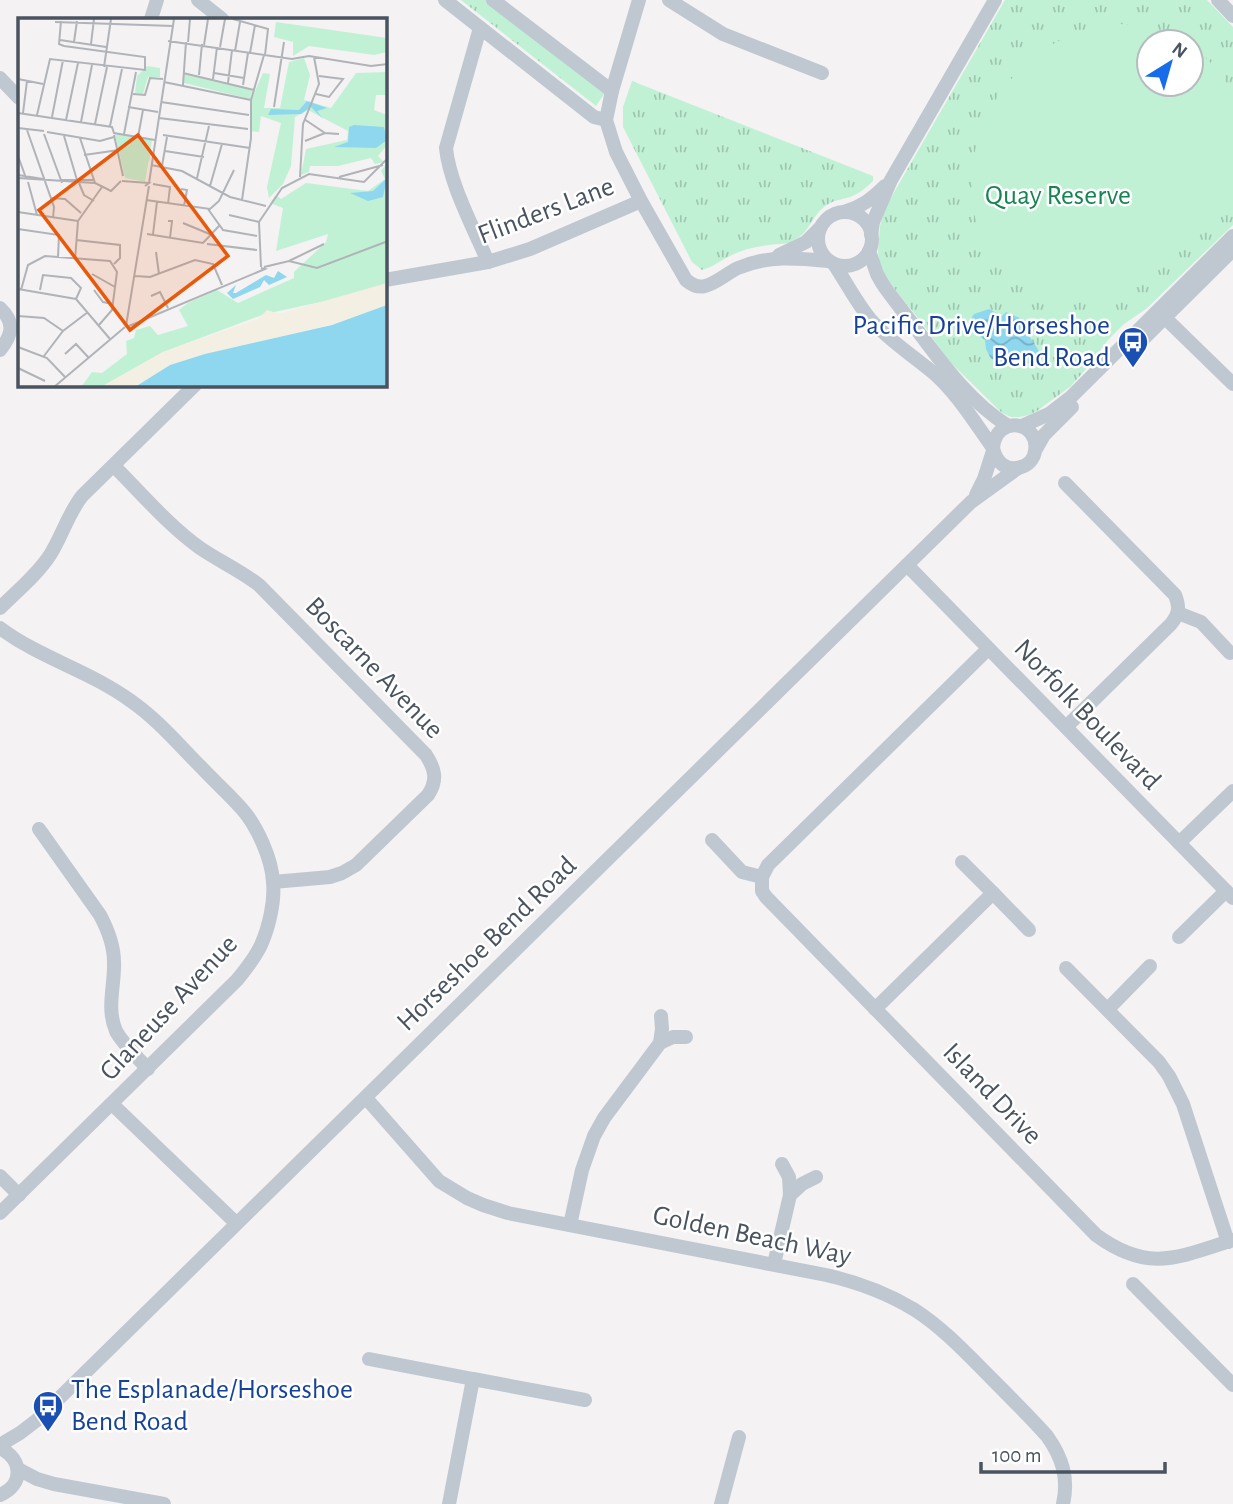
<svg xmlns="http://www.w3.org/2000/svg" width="1233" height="1504" font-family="'Alegreya Sans',sans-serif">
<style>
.grass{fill:url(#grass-tufts);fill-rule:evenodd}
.garden{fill:#c1f1d5}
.water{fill:url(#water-waves)}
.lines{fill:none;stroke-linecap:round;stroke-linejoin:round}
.minor{stroke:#bfc8d1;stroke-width:14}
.labels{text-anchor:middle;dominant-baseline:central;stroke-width:5;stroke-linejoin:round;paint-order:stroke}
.park-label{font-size:28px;fill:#168450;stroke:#fff}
.street-label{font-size:28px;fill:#495460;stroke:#fff}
.transit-label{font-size:28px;fill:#164399;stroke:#fff;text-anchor:end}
.inset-road{fill:none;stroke:#b0b3b8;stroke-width:2}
.view{fill:#e8590c;fill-opacity:0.15;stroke:#e8590c;stroke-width:3.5}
.inset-edge{fill:none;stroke:#495460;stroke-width:3.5}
</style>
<defs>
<pattern id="grass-tufts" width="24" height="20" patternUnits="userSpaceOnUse" patternTransform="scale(1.75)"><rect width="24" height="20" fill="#c1f1d5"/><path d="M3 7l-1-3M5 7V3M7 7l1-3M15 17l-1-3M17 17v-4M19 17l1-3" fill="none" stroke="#9fc6b0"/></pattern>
<pattern id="water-waves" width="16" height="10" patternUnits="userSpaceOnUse" patternTransform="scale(1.75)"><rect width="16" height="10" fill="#8ed7ee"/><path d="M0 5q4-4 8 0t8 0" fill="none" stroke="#76b1c4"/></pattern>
</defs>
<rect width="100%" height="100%" fill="#f4f2f2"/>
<!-- grass -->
<g class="grass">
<polygon points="461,0 486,0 605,93 596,106"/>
<path d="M1005,0H1207L1233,27V225L1146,309L1124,324L1108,340L1086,369L1071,386L1037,411L1029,415L1020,417H1011L1002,413L948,360L925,327L887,279L879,261L878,252L880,226L885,208ZM1149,42H1191V84H1149Z"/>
<path d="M632,81L873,176V181C866,188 860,193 850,197C841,200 832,200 824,207C815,214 811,225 803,234C799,238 794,239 790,243C768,245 748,246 728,257C718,262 713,267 702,270L692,262L623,127V107Z"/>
</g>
<!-- garden -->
<path class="garden" d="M1115,24C1140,24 1163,29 1185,42H1149V84H1191V46L1208,60L1223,77L1233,97V185C1220,210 1200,231 1180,251C1165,264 1152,278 1134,288C1115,298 1093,299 1072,298C1059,296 1042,295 1030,289C956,251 958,149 1003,89C1033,51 1067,30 1115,24Z"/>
<!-- water -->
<polygon class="water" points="989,309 1002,316 1006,312 1027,321 1029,336 1043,357 1034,366 1024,367 991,359 986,349 985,340 966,327 974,314"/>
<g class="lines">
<!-- minor -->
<g class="minor">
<polyline points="198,0 222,19"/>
<polyline points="445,0 594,117 606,120"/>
<polyline points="493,0 612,91"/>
<path d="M639,0L612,91L606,120L616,152L641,201L686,280C692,285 698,288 705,286C717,283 727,273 738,268C768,255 798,258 829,261"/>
<polyline points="669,0 723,34 822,73"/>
<polyline points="1218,0 1233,16"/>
<polyline points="151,19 157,0"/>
<path d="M480,28L446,148C449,182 474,229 488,262"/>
<polyline points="0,78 19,98"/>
<path d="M844,212C861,207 872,199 885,186"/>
<circle cx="845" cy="239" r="27"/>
<polyline points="871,235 873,222 891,180 995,0"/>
<path d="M869,251L877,274L882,283C889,294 897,303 905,314C936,354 964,398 1008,426"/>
<polyline points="779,255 806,242 820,228"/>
<path d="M834,264C846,282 856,302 870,319C889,341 914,356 936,375C959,396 975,423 993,448C996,462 1006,472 1021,467C1028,465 1034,459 1035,451C1040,421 996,414 993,448"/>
<polyline points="385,280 488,262 530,249 641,201"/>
<path d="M0,308C15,322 13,334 0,350"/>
<polyline points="1159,312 1233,384"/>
<polyline points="1132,350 1233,250"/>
<polyline points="1022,426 1049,414 1071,397 1233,236"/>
<polyline points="1036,449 1044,435 1072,407"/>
<path d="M114,466C141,493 168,525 200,548C219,561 241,571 259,585L426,755C435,769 438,780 428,795L356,865L342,873L330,877L273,882"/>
<path d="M1065,483L1175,595C1180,607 1179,614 1171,624L1066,727"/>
<polyline points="976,495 984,479 993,451"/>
<polyline points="907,565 1233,898"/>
<path d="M0,608C17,591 37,575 50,555C62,536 68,514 82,496L195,385"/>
<polyline points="1178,613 1201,622 1230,653"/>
<path d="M0,628C40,658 90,671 131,701C157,719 178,744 201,767C214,781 229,794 242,809C257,826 272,859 273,882C275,901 269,927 261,945C255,958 246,969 237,980L0,1213"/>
<path d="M39,829L100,915C108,930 114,945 114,962C115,985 106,1008 116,1031C122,1043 139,1059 148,1069"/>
<path d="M712,840L742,872L762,877V891L766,897L1096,1235C1148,1273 1177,1258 1233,1240"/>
<polyline points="1179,843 1233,791"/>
<polyline points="762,877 768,865 988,649"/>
<polyline points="993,893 1029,930"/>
<polyline points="1179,937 1226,891"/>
<polyline points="1066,968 1159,1062 1169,1076 1183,1104 1228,1242"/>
<polyline points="875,1009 993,893 962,862"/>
<polyline points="1108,1009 1150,966"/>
<polyline points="660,1043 662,1029 661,1016"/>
<path d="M366,1098L439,1181L467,1198L483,1205L508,1213L826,1275C857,1282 887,1293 915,1310C944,1329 967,1354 991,1378C1010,1397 1029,1416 1047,1436C1062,1457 1069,1478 1063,1504"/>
<polyline points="112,1104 236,1223"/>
<polyline points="782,1164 789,1177 790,1195"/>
<polyline points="0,1176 19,1195"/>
<polyline points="570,1225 582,1170 594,1136 604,1118 660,1043 673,1037 686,1037"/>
<polyline points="774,1264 790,1195 802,1184 816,1177"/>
<polyline points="1133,1284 1233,1385"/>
<polyline points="369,1359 473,1379 449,1504"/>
<polyline points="473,1379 585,1400"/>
<polyline points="0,1445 20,1433 37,1420 971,502 1018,468"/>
<path d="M0,1448C23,1459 24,1485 0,1495"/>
<polyline points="18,1469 37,1479 54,1484 164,1504"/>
<polyline points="721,1504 739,1437"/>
</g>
</g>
<!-- icons -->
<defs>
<g id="bus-pin" transform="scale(1.575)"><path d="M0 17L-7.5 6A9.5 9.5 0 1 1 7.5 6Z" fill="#1a4fb4" stroke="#fff"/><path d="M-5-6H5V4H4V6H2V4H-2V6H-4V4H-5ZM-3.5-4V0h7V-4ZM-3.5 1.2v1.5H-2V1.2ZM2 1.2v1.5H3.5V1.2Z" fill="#fff"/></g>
</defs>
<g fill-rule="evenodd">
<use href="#bus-pin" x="1133" y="342"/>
<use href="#bus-pin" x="48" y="1406"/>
</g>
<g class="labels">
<!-- park labels -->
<g class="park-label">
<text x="1058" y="196">Quay Reserve</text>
</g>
<!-- street labels -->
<g class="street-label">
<text transform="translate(546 211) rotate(-21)">Flinders Lane</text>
<text transform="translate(374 668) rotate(46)">Boscarne Avenue</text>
<text transform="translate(1087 715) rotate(46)">Norfolk Boulevard</text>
<text transform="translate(487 944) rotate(-44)">Horseshoe Bend Road</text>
<text transform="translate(169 1008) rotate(-47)">Glaneuse Avenue</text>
<text transform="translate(992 1094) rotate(46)">Island Drive</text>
<text transform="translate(752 1236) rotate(12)">Golden Beach Way</text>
</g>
<!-- transit labels -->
<g class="transit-label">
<text x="1110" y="326">Pacific Drive/Horseshoe<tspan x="1110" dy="32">Bend Road</tspan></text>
<text x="71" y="1390" text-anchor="start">The Esplanade/Horseshoe<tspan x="71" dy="32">Bend Road</tspan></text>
</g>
</g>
<!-- overview -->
<g transform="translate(18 18)">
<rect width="369" height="369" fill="#f4f2f2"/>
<path d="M258,4L369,20V34L356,37L291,28L275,38V24L256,19ZM286,40L292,57L286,82L313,90L338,55L369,54V77H358L356,92L369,97V127L360,138L366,144L357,146L353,140L320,148H292L291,154L283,157L288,131L329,122L330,113L290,92L277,99L273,148L265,166L251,180L249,169L263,105L243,98L241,114L233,113L234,80L245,55L252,56L246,90H262L271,44ZM166,56L234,72L232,81L166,65ZM97,116L134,122L127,164L107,160ZM369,145V265L340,276L247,296L145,334L83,369H63L74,354L84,355L109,336L108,323L116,320L118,312L132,308L140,317L170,308L161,292L170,285L199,272L220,285L276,260V254L308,224L310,216L258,233L265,190L252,185L258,177L263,181L288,165L350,173L367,161L363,153Z" fill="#c1f1d5"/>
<path d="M129,48L142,50V59H130L125,76L117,75L119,58ZM248,70L246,85L242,86L245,95L241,97L238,113L233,104L236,80L241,71Z" fill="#c1f1d5"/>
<path d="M369,265V287L345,298L152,347L117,369H83L145,334L240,301L249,292L261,296Z" fill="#f4efe3"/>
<path d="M106 138a13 13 0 1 1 26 0a13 13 0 1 1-26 0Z" fill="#c1f1d5"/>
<path d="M289,83L309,90L299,93L305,101L293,89L283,96L250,97L253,91L281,92ZM336,107L366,109L369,122L358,130L316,129L330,124L331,109ZM369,160L365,179L350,183L332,175L355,173ZM260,253L269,259L251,267L246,262L242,269L215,281L209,275L218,267L215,275H218L248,257L256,260ZM369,287V369H117L152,347L187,336L314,307Z" fill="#8ed7ee"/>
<path class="inset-road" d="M215,1L250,11L247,37M43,3L41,26L46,28M37,4L155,8M42,22L88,29M150,23L274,41L291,38L353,48L370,46M56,24L59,3M170,24L172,1M73,26L76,1M186,27L190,1M202,29L207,1M217,33L222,4M232,35L237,7M86,49L93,1M165,55L236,72M196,55L226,60M181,57L184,26M0,61L25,66M195,61L199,29M146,64L233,82M210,65L214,32M165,67L168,24M225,67L230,35M115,76L127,77L132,60L145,61M298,76L311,79L325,61L301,58M143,84L231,97M110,89L140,94M256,89L266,24M0,95L94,109L96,115L137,122M5,95L9,63M19,97L32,41L127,52V39L46,28M34,99L45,42M141,100L230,111M286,101L307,115L321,116M48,102L60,45M63,104L74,47M77,106L89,49M92,108L104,51M0,110L26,113M9,112L36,189L35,200M29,114L82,123L96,119M26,116L44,165M106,116L118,54M96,117L105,158M145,117L232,130M46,118L59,162M120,119L125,92M62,120L77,165L93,173L103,163M287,123L307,115M147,133L186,139M66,137L101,132M0,138L8,160M133,147L164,153L212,179L248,188M144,148L149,119M0,157L25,161M282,159L285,106L301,66L296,39M321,159L365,147M0,160L77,165M179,160L191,108M42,162H75M104,163L131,165L127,168M10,164L19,197M61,165L66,177L76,183M131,165L156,1M135,166L152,169L150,186M192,168L204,126M163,171L169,172L166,188M33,180L47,181L63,195M128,182L192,191L201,183L216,152M224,182L233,120V82L246,37M190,191L205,212L239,218M0,194L60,203M211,197L241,204M150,203H154L152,220M165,205L194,217M0,211L41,217L40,239M129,216L185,225L201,208M135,216L139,184M58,222L102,227V240L96,246M189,226L239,232M138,234L141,256M57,242L60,203L84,169M271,243L306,226M243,249L241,204L264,170L291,156L346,164L370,140M246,249L271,243L299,250L370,223M74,256L97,269M117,258L132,259L177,242L195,246L204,267M0,271L58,281L92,321M3,272L10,247L27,238L92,243L99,254L94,292L81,307M22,272L25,257L53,260L63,270L58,281M76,272L85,284L95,286M133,278L142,274L150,290M0,298L26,300L45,313M108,308L131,168M111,308L247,251L243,250M0,329L29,340L47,359M47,336L58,326L70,339M26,338L45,313L70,294M0,350L27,363M36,369L107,309"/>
<path class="view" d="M120,117L210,238L112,312L21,192Z"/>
<rect width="369" height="369" class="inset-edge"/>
</g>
<!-- north arrow -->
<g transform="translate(1170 63) rotate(37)"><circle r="33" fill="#ffffff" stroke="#b6bbbf" stroke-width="2"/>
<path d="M0-5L12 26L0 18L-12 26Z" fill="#176de9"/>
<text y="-10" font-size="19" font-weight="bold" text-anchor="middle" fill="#495460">N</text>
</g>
<!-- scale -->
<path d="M981 1462v10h184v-10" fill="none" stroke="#495460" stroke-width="3.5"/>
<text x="992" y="1462" font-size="21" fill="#495460" stroke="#ffffff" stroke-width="5" paint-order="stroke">100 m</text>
</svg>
